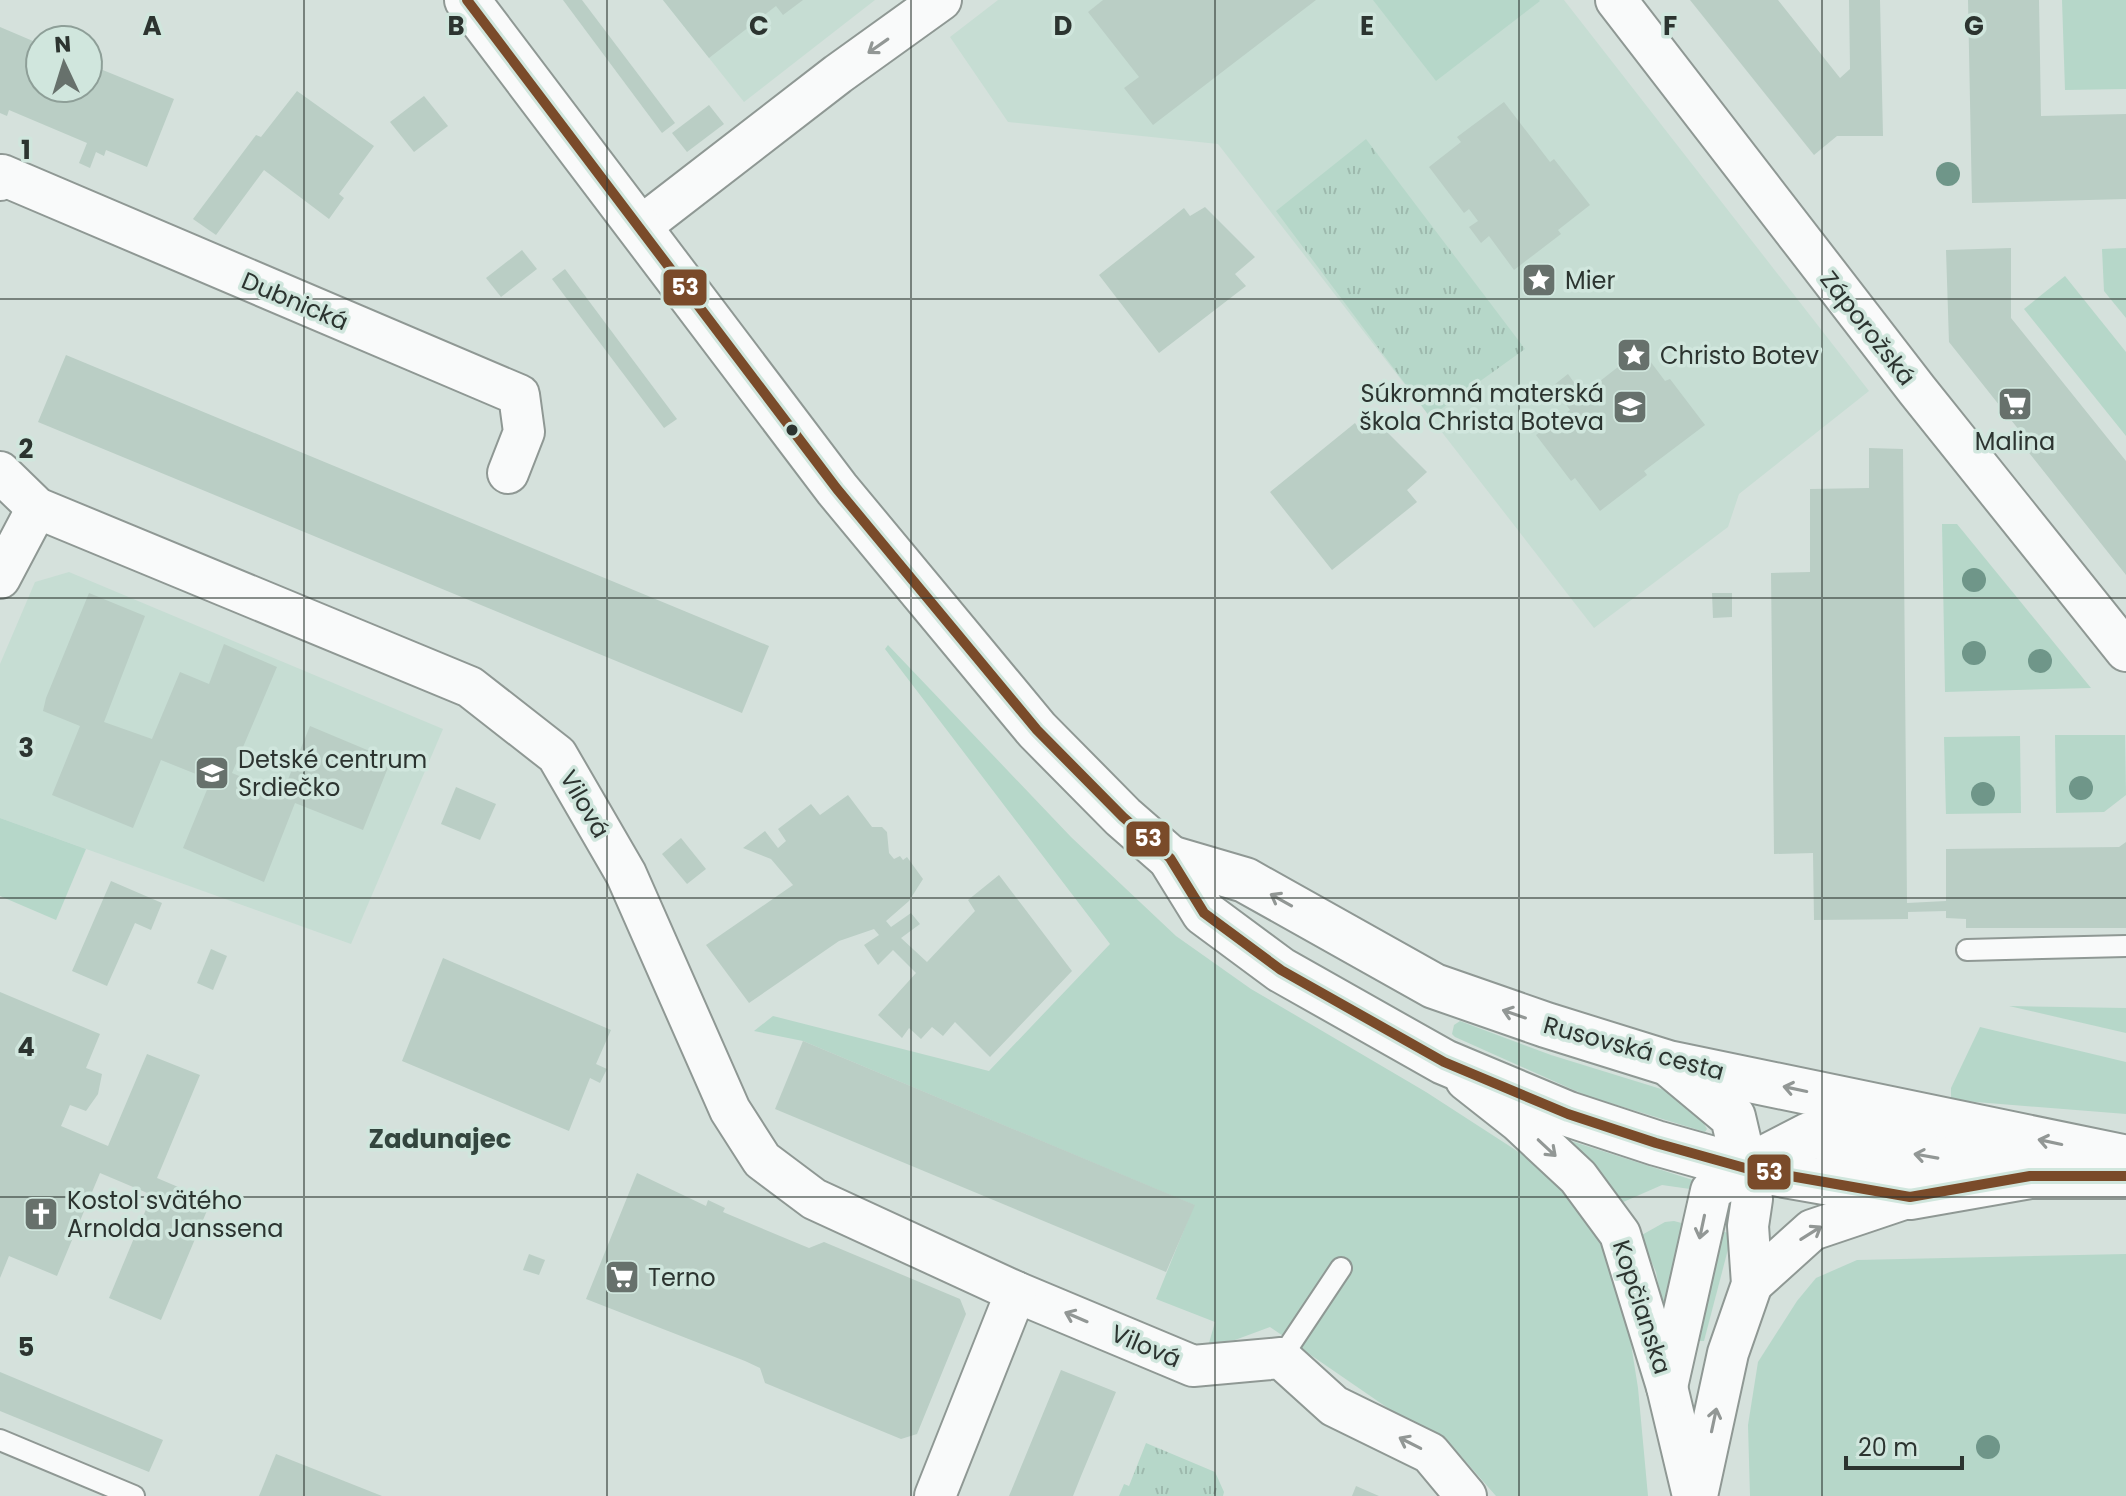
<svg xmlns="http://www.w3.org/2000/svg" width="2126" height="1496" font-family="Poppins,sans-serif">
<style>
.built{fill:#c6ddd3}
.green{fill:#b6d7c9}
.park{fill:url(#park-tufts)}
.building{fill:#bacec5}
.lines{fill:none;stroke-linecap:round;stroke-linejoin:round}
.lane-casing{stroke:#8f9894;stroke-width:24}
.street-casing{stroke:#8f9894;stroke-width:44}
.secondary-casing{stroke:#8f9894;stroke-width:48}
.lane{stroke:#f9fafa;stroke-width:20}
.street{stroke:#f9fafa;stroke-width:40}
.secondary{stroke:#f9fafa;stroke-width:44}
.bus-1-casing{stroke:#d0e6dd;stroke-width:16}
.bus-1{stroke:#7a4b2a;stroke-width:10}
.tree{fill:#6f9689}
.oneway{stroke:#929795}
.grid{fill:none;stroke:#2c3430;stroke-width:2;stroke-opacity:0.55}
.bus-dot{fill:#2c3430;stroke:#d0e6dd;stroke-width:3}
.labels{text-anchor:middle;dominant-baseline:central;stroke-width:7;stroke-linejoin:round;paint-order:stroke}
.poi-label{font-size:24px;fill:#2c3430;stroke:#d0e6dd;text-anchor:start}
.street-label{font-size:24px;fill:#2c3430;stroke:#d0e6dd}
.neighbourhood-label{font-size:26px;font-weight:bold;fill:#33453e;stroke:#d0e6dd}
.grid-label{font-size:26px;text-anchor:middle;font-weight:bold;fill:#2c3430;stroke:#d0e6dd;stroke-width:7;stroke-linejoin:round;paint-order:stroke}
.line-badge{stroke:#d0e6dd;stroke-width:3}
.badge-label{font-size:22px;text-anchor:middle;font-weight:bold;fill:#fff}
</style>
<defs>
<pattern id="park-tufts" width="24" height="20" patternUnits="userSpaceOnUse" patternTransform="scale(2)"><rect width="24" height="20" fill="#b6d7c9"/><path d="M3 7l-1-3M5 7V3M7 7l1-3M15 17l-1-3M17 17v-4M19 17l1-3" fill="none" stroke="#9db9ad"/></pattern>
</defs>
<rect width="100%" height="100%" fill="#d5e1dc"/>
<!-- built -->
<g class="built">
<polygon points="663,0 875,0 744,102"/>
<polygon points="998,0 1564,0 1869,391 1739,494 1728,527 1594,628 1218,144 1008,122 950,37"/>
<polygon points="69,572 443,729 351,944 0,818 0,664 35,582"/>
</g>
<!-- green -->
<g class="green">
<polygon points="1373,0 1539,0 1540,1 1436,81"/>
<polygon points="2062,0 2126,0 2126,89 2065,90"/>
<polygon points="2126,248 2126,318 2104,291 2102,249"/>
<polygon points="2065,276 2126,352 2126,436 2024,309"/>
<polygon points="1942,524 1957,524 2091,688 1945,692"/>
<polygon points="888,645 1071,837 1176,936 1251,989 1426,1092 1545,1169 1581,1206 1620,1275 1638,1388 1648,1496 1496,1496 1460,1455 1411,1424 1270,1327 1235,1340 1209,1343 1215,1322 1156,1299 1194,1205 803,1041 754,1031 773,1016 989,1071 1110,944 885,649"/>
<polygon points="2055,735 2125,735 2126,795 2104,812 2056,813"/>
<polygon points="2020,736 2021,813 1946,814 1944,737"/>
<polygon points="0,818 86,849 56,920 0,896"/>
<polygon points="2009,1006 2126,1008 2126,1033"/>
<polygon points="1460,1021 1551,1055 1674,1093 1700,1117 1707,1129 1705,1132 1587,1096 1455,1037 1452,1034 1454,1025"/>
<polygon points="1980,1027 2126,1062 2126,1114 1951,1100 1951,1088"/>
<polygon points="1571,1141 1699,1182 1697,1190 1662,1185 1621,1203 1610,1185 1569,1147"/>
<polygon points="1674,1221 1689,1225 1670,1306 1662,1305 1656,1272 1640,1236 1665,1222"/>
<polygon points="1721,1231 1732,1234 1704,1341 1698,1341"/>
<polygon points="2126,1254 2126,1496 1750,1496 1748,1425 1758,1362 1797,1301 1816,1278 1857,1260"/>
</g>
<!-- park -->
<g class="park">
<polygon points="1366,139 1525,349 1430,417 1276,211"/>
<polygon points="1146,1443 1215,1472 1224,1492 1223,1496 1119,1496 1124,1484 1129,1486"/>
</g>
<!-- building -->
<g class="building">
<polygon points="563,0 582,0 675,123 662,133"/>
<polygon points="663,0 803,0 783,15 776,6 709,58"/>
<polygon points="1103,0 1316,0 1153,125 1124,88 1139,77 1088,12"/>
<polygon points="1690,0 1778,0 1840,78 1850,69 1849,0 1880,0 1883,136 1837,136 1814,155"/>
<polygon points="1968,0 2039,0 2041,116 2126,114 2126,199 1972,203"/>
<polygon points="0,27 40,44 40,88 88,88 88,64 174,99 147,167 106,150 104,156 96,152 90,168 79,163 87,143 9,110 7,116 0,113"/>
<polygon points="297,91 374,146 339,194 344,198 329,219 264,170 216,235 193,219 256,135 261,137"/>
<polygon points="424,96 448,126 414,152 390,122"/>
<polygon points="1504,102 1550,162 1554,159 1590,205 1558,230 1561,234 1514,270 1489,236 1481,243 1469,227 1478,221 1469,209 1464,213 1429,167 1461,142 1457,137"/>
<polygon points="709,105 724,124 687,152 672,133"/>
<polygon points="1205,207 1255,257 1235,274 1246,286 1159,353 1099,275 1184,208 1190,216"/>
<polygon points="2011,248 2011,318 2126,461 2126,575 2022,444 2027,440 1949,342 1946,250"/>
<polygon points="522,250 537,269 501,297 486,278"/>
<polygon points="565,269 677,419 664,428 552,279"/>
<polygon points="1641,349 1665,381 1670,379 1705,425 1644,471 1647,475 1600,511 1575,478 1571,481 1536,435 1570,410 1553,386 1559,381 1568,374 1585,398 1598,389 1595,385"/>
<polygon points="66,355 769,646 742,713 38,422"/>
<polygon points="1377,422 1427,472 1407,490 1417,502 1332,570 1270,492 1355,423 1362,434"/>
<polygon points="1869,448 1903,449 1907,903 1946,901 1946,849 2119,847 2126,842 2126,928 1966,928 1966,919 1946,918 1946,911 1908,912 1908,919 1814,920 1813,853 1774,854 1771,573 1810,572 1810,489 1869,488"/>
<polygon points="89,593 145,616 104,722 152,739 180,672 209,684 224,644 277,667 232,773 282,794 310,726 391,760 363,830 295,803 264,882 183,848 211,780 161,760 133,828 52,795 80,726 43,711 46,698"/>
<polygon points="1712,593 1732,593 1732,617 1713,618"/>
<polygon points="456,787 496,804 480,840 441,824"/>
<polygon points="848,795 872,827 882,827 887,832 889,853 894,859 900,856 903,860 907,857 923,879 909,901 886,921 891,927 911,913 920,924 901,938 927,962 975,911 968,900 999,875 1072,971 990,1057 955,1022 943,1036 932,1027 921,1039 909,1028 902,1038 878,1015 916,973 893,950 878,965 864,945 879,935 874,929 839,941 749,1003 706,945 793,885 771,859 743,848 765,831 778,848 786,841 778,829 811,804 820,815"/>
<polygon points="681,838 706,869 687,884 662,854"/>
<polygon points="111,881 162,903 151,930 135,923 107,986 72,971"/>
<polygon points="211,949 227,956 213,990 197,983"/>
<polygon points="443,958 611,1030 596,1064 607,1069 600,1083 590,1078 569,1131 402,1061"/>
<polygon points="0,992 100,1034 86,1068 102,1074 98,1094 86,1111 70,1105 61,1126 108,1146 147,1054 200,1075 157,1178 211,1201 161,1320 109,1298 152,1195 100,1173 57,1276 9,1256 0,1278"/>
<polygon points="803,1041 1195,1205 1166,1272 775,1109"/>
<polygon points="637,1173 706,1206 708,1200 725,1208 723,1212 792,1241 809,1248 824,1242 960,1299 966,1314 917,1434 901,1439 765,1383 760,1368 745,1361 586,1299"/>
<polygon points="529,1254 545,1260 539,1275 523,1270"/>
<polygon points="1061,1370 1116,1392 1081,1476 1073,1496 1009,1496"/>
<polygon points="0,1372 163,1440 149,1472 0,1411"/>
<polygon points="276,1454 382,1496 259,1496"/>
<polygon points="1356,1486 1379,1496 1352,1496"/>
</g>
<g class="lines">
<!-- lane casing -->
<g class="lane-casing">
<g id="lane">
<polyline points="1967,950 2126,946"/>
<polyline points="1281,1358 1341,1268"/>
<polyline points="0,1440 134,1496"/>
</g>
</g>
<!-- street casing -->
<g class="street-casing">
<g id="street">
<polyline points="1616,0 1917,390 2126,651"/>
<polyline points="0,180 2,175 519,395 524,432 508,473"/>
<polyline points="640,227 838,74 941,0"/>
<polyline points="0,472 37,508 470,687 557,755 626,874 730,1110 762,1160 814,1199 1016,1292 1193,1366 1281,1358 1334,1406 1430,1453 1466,1496"/>
<polyline points="0,578 37,508"/>
<polyline points="1466,1080 1518,1121 1578,1177 1620,1234 1667,1387 1693,1496"/>
<polyline points="1752,1284 1812,1230 1910,1197"/>
<polyline points="1667,1387 1711,1191 1745,1168 1752,1199 1748,1226 1752,1284 1728,1353 1697,1496"/>
<polyline points="935,1496 1016,1292"/>
</g>
</g>
<!-- secondary casing -->
<g class="secondary-casing">
<g id="secondary">
<polyline points="467,0 837,489 1037,730 1123,817 1170,858 1204,913 1281,970 1444,1062 1568,1114 1656,1143 1745,1168 1910,1197 2030,1176 2126,1176"/>
<polyline points="1170,858 1245,880 1434,986 1546,1025 1668,1063 2122,1157"/>
<polyline points="1673,1067 1733,1117 1745,1168"/>
<polyline points="1745,1168 1809,1135 2003,1171"/>
</g>
</g>
<!-- lane -->
<use href="#lane" class="lane"/>
<!-- street -->
<use href="#street" class="street"/>
<!-- secondary -->
<use href="#secondary" class="secondary"/>
<!-- bus-1 casing -->
<g class="bus-1-casing">
<polyline id="bus-1" points="467,0 837,489 1037,730 1123,817 1170,858 1204,913 1281,970 1444,1062 1568,1114 1656,1143 1745,1168 1910,1197 2030,1176 2126,1176"/>
</g>
<!-- bus-1 -->
<use href="#bus-1" class="bus-1"/>
</g>
<!-- trees -->
<g class="tree">
<circle cx="1948" cy="174" r="12"/>
<circle cx="1974" cy="580" r="12"/>
<circle cx="1974" cy="653" r="12"/>
<circle cx="2040" cy="661" r="12"/>
<circle cx="2081" cy="788" r="12"/>
<circle cx="1983" cy="794" r="12"/>
<circle cx="1988" cy="1447" r="12"/>
</g>
<!-- one-way arrows -->
<defs><path id="oneway-shaft" d="M-6 0H5M1.5-3L5.5 0L1.5 3" fill="none" stroke-width="1.6" stroke-linecap="round" stroke-linejoin="round" transform="scale(2)"/></defs>
<g class="oneway">
<use href="#oneway-shaft" transform="translate(878 46) rotate(145)"/>
<use href="#oneway-shaft" transform="translate(1281 900) rotate(-151)"/>
<use href="#oneway-shaft" transform="translate(1514 1014) rotate(-161)"/>
<use href="#oneway-shaft" transform="translate(1795 1089) rotate(-168)"/>
<use href="#oneway-shaft" transform="translate(2050 1142) rotate(-168)"/>
<use href="#oneway-shaft" transform="translate(1547 1148) rotate(43)"/>
<use href="#oneway-shaft" transform="translate(1926 1156) rotate(-170)"/>
<use href="#oneway-shaft" transform="translate(1702 1227) rotate(102)"/>
<use href="#oneway-shaft" transform="translate(1811 1233) rotate(-32)"/>
<use href="#oneway-shaft" transform="translate(1076 1317) rotate(-157)"/>
<use href="#oneway-shaft" transform="translate(1714 1420) rotate(-78)"/>
<use href="#oneway-shaft" transform="translate(1410 1443) rotate(-153)"/>
</g>
<!-- grid -->
<path class="grid" d="M304,0V1496M607,0V1496M911,0V1496M1215,0V1496M1519,0V1496M1822,0V1496M0,299H2126M0,598H2126M0,898H2126M0,1197H2126"/>
<!-- icons -->
<defs>
<g id="sight-square" transform="scale(1.8)"><rect x="-9" y="-9" width="18" height="18" rx="4" fill="#67716c" stroke="#d0e6dd"/><path d="M0-6L1.8-2.2L6-1.7L2.9 1.2L3.7 5.4L0 3.3L-3.7 5.4L-2.9 1.2L-6-1.7L-1.8-2.2Z" fill="#fff"/></g>
<g id="supermarket-square" transform="scale(1.8)"><rect x="-9" y="-9" width="18" height="18" rx="4" fill="#67716c" stroke="#d0e6dd"/><path d="M-6-5.5h2.5l.6 2H6L4.5 2H-2.5L-4.4-4H-6ZM-1.5 3.2a1.3 1.3 0 1 0 .1 0ZM3 3.2a1.3 1.3 0 1 0 .1 0Z" fill="#fff"/></g>
<g id="school-square" transform="scale(1.8)"><rect x="-9" y="-9" width="18" height="18" rx="4" fill="#67716c" stroke="#d0e6dd"/><path d="M0-5L7-2L0 1L-7-2ZM-4 1L0 2.5L4 1V4Q0 6-4 4Z" fill="#fff"/></g>
<g id="church-square" transform="scale(1.8)"><rect x="-9" y="-9" width="18" height="18" rx="4" fill="#67716c" stroke="#d0e6dd"/><path d="M-1.2-6h2.4v3.5h3.3v2.4h-3.3V6h-2.4V-.1h-3.3v-2.4h3.3Z" fill="#fff"/></g>
</defs>
<g fill-rule="evenodd">
<use href="#sight-square" x="1539" y="280"/>
<use href="#sight-square" x="1634" y="355"/>
<use href="#supermarket-square" x="2015" y="404"/>
<use href="#school-square" x="1630" y="407"/>
<use href="#school-square" x="212" y="773"/>
<use href="#church-square" x="41" y="1214"/>
<use href="#supermarket-square" x="622" y="1277"/>
</g>
<!-- markers -->
<circle class="bus-dot" cx="792" cy="430" r="7"/>
<g class="labels">
<!-- poi labels -->
<g class="poi-label">
<text x="1565" y="280">Mier</text>
<text x="1660" y="355">Christo Botev</text>
<text x="1604" y="393" text-anchor="end">Súkromná materská<tspan x="1604" dy="28">škola Christa Boteva</tspan></text>
<text x="2015" y="441" text-anchor="middle">Malina</text>
<text x="238" y="759">Detské centrum<tspan x="238" dy="28">Srdiečko</tspan></text>
<text x="67" y="1200">Kostol svätého<tspan x="67" dy="28">Arnolda Janssena</tspan></text>
<text x="648" y="1277">Terno</text>
</g>
<!-- street labels -->
<g class="street-label">
<text transform="translate(295 301) rotate(23)">Dubnická</text>
<text transform="translate(1868 328) rotate(52)">Záporožská</text>
<text transform="translate(585 804) rotate(60)">Vilová</text>
<text transform="translate(1634 1048) rotate(15)">Rusovská cesta</text>
<text transform="translate(1642 1307) rotate(72)">Kopčianska</text>
<text transform="translate(1146 1346) rotate(23)">Vilová</text>
</g>
<!-- neighbourhood labels -->
<g class="neighbourhood-label">
<text x="440" y="1139">Zadunajec</text>
</g>
</g>
<g class="grid-label">
<text x="152" y="35">A</text>
<text x="456" y="35">B</text>
<text x="759" y="35">C</text>
<text x="1063" y="35">D</text>
<text x="1367" y="35">E</text>
<text x="1670" y="35">F</text>
<text x="1974" y="35">G</text>
<text x="26" y="159">1</text>
<text x="26" y="458">2</text>
<text x="26" y="757">3</text>
<text x="26" y="1056">4</text>
<text x="26" y="1356">5</text>
</g>
<g class="line-badge">
<rect x="662" y="268" width="46" height="39" rx="8" fill="#7a4b2a"/>
<rect x="1125" y="820" width="46" height="38" rx="8" fill="#7a4b2a"/>
<rect x="1746" y="1153" width="46" height="38" rx="8" fill="#7a4b2a"/>
</g>
<g class="badge-label">
<text x="685" y="295">53</text>
<text x="1148" y="846">53</text>
<text x="1769" y="1180">53</text>
</g>
<!-- north arrow -->
<g transform="translate(64 64) rotate(356)"><circle r="38" fill="#d0e6dd" stroke="#8e9f98" stroke-width="2"/>
<path d="M0-6L14 30L0 20L-14 30Z" fill="#67716c"/>
<text y="-12" font-size="22" font-weight="bold" text-anchor="middle" fill="#2c3430">N</text>
</g>
<!-- scale -->
<path d="M1846 1456v12h116v-12" fill="none" stroke="#2c3430" stroke-width="4"/>
<text x="1858" y="1456" font-size="24" fill="#2c3430" stroke="#d0e6dd" stroke-width="6" paint-order="stroke">20 m</text>
</svg>
